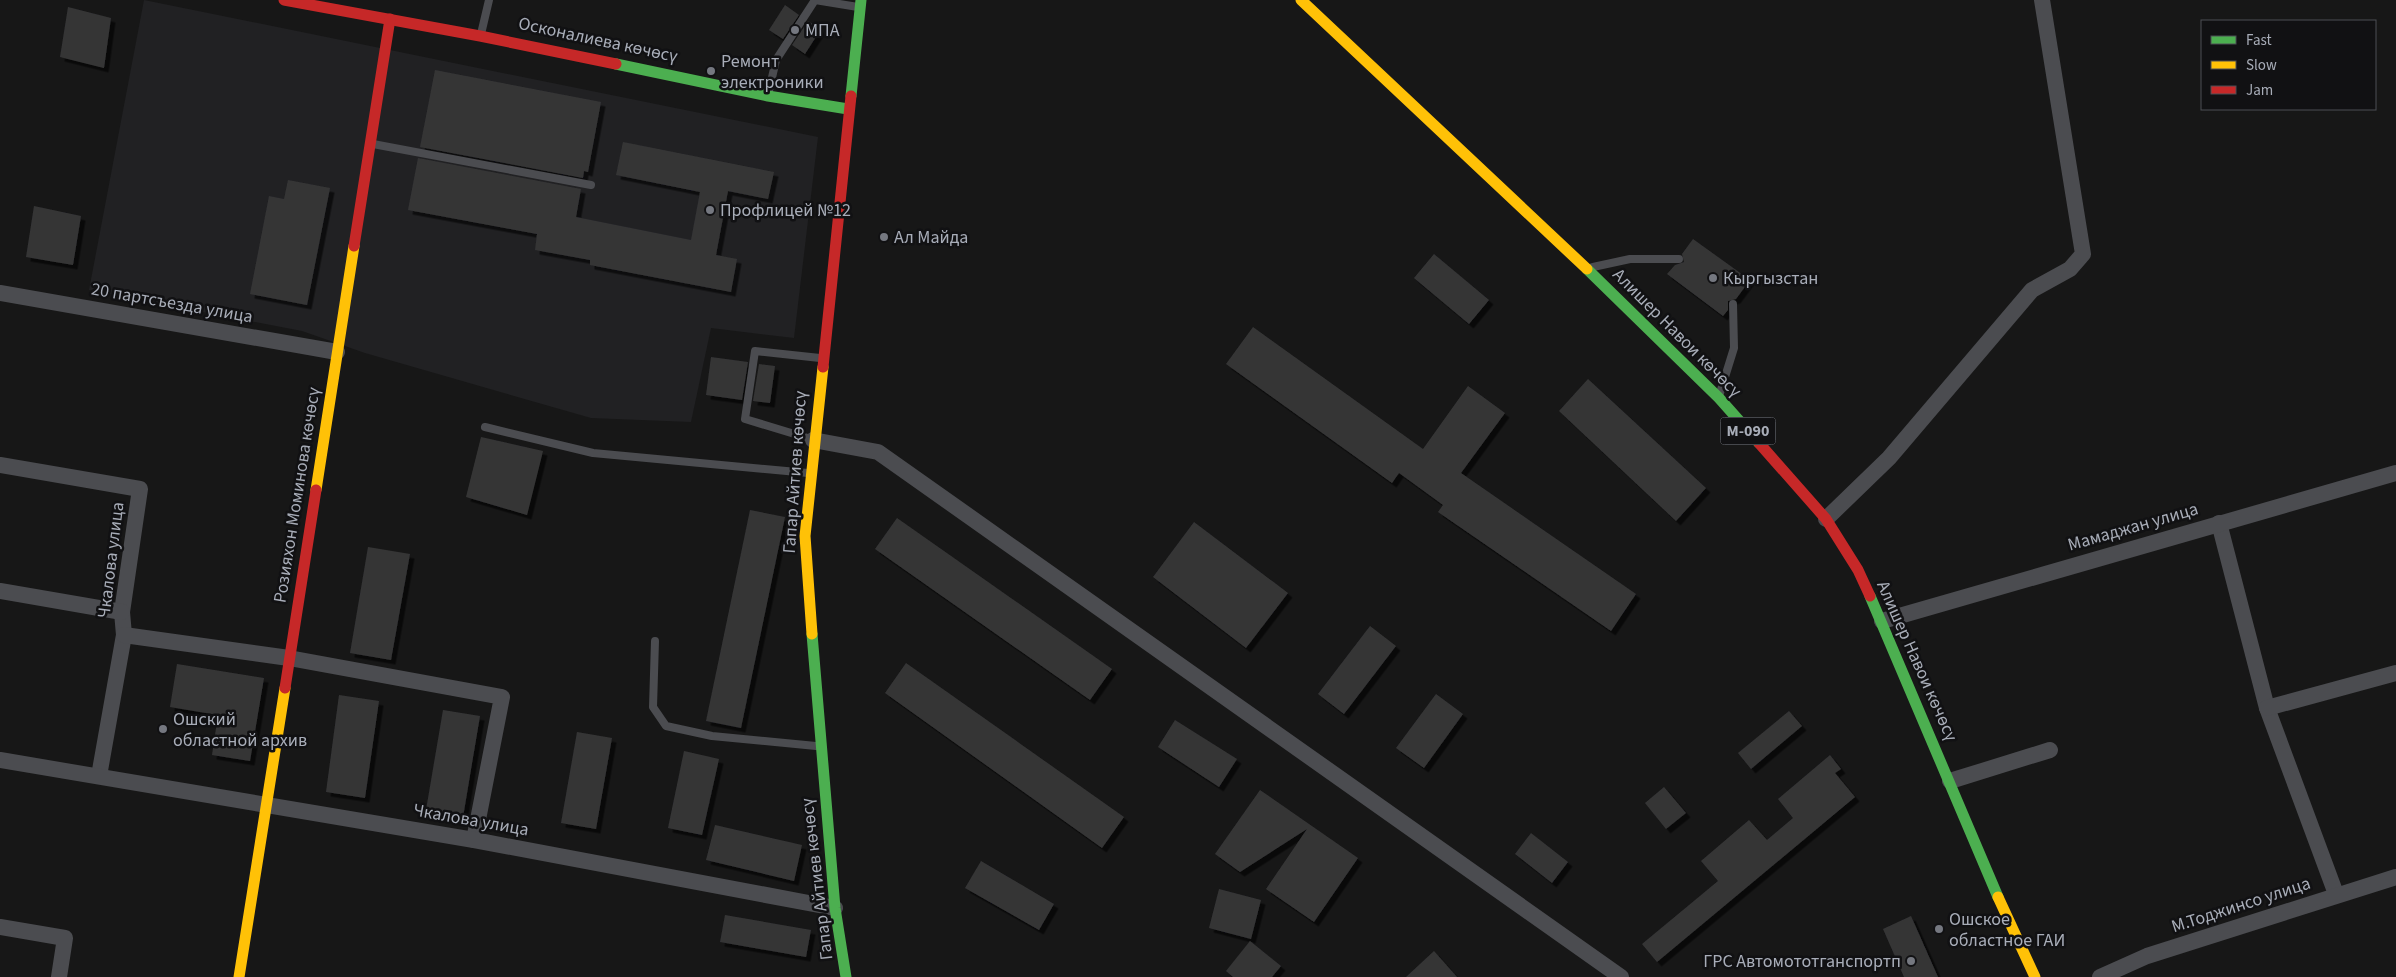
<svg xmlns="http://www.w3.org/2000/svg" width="2396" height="977" font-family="'Source Sans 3',sans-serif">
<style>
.built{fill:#212123}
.building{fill:#353536;filter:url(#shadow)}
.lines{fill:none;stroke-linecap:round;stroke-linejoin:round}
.lane{stroke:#4b4c50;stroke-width:8}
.street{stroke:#4b4c50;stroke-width:16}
.fast{stroke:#4caf50;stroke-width:11}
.slow{stroke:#ffc107;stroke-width:11}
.jam{stroke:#c62828;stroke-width:11}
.poi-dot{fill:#757880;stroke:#111113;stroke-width:2}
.labels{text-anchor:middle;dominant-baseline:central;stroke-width:5;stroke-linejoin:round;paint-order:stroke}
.shield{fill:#111113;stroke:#7b7e86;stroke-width:1}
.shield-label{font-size:16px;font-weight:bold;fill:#a8adb8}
.poi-label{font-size:18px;fill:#a8adb8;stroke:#111113;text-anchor:start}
.street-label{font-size:18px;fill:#a8adb8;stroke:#111113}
</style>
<defs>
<filter id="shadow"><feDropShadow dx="4.5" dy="4.5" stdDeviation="0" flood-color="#0009"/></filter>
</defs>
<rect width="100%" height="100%" fill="#171717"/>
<!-- built -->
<polygon class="built" points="144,0 818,137 794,338 711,328 691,422 591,418 365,353 302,331 89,290"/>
<!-- building -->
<g class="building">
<polygon points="785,5 799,15 783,39 769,30"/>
<polygon points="68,7 111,18 104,68 60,57"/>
<polygon points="808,21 821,29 805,54 792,45"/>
<polygon points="435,70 601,102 588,172 584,171 583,178 420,147"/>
<polygon points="623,142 774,172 768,199 728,191 716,255 737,259 731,292 590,265 590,260 535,250 537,234 408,210 418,158 581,189 576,217 691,240 700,192 616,175"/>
<polygon points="288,180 330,188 307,305 250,294 269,196 284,199"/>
<polygon points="34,206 81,216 73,265 26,257"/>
<polygon points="1693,239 1750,280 1736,299 1728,301 1728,310 1723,316 1667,274 1675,265 1684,262 1682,254"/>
<polygon points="1434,254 1489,300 1469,324 1414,278"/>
<polygon points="1253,327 1423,449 1468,386 1505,413 1461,473 1636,594 1611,631 1438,512 1443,505 1399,473 1392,483 1226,364"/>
<polygon points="711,357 748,362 742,400 706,395"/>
<polygon points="759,364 775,366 770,403 753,401"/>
<polygon points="1588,379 1706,488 1676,521 1559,411"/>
<polygon points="481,437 543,451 527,515 466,497"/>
<polygon points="750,510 785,517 741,728 706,721"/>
<polygon points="897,518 1112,669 1090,700 875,549"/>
<polygon points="1194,522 1288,593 1246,648 1153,577"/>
<polygon points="368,547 410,554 391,660 350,653"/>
<polygon points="1370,626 1396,646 1344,714 1318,694"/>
<polygon points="906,663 1124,817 1102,848 885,693"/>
<polygon points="177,664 264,678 250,761 212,755 218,715 170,707"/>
<polygon points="1436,694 1463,714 1424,768 1396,748"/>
<polygon points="339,695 379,701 365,798 326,792"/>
<polygon points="443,710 480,716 463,817 426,810"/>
<polygon points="1789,711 1802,726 1751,769 1738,753"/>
<polygon points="1175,720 1237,759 1219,787 1158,747"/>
<polygon points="577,732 612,738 596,829 561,823"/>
<polygon points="684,751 719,759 702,835 668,828"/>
<polygon points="1830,755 1841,769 1835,773 1855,797 1657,962 1642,944 1718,881 1701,861 1749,820 1767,840 1793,818 1778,799"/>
<polygon points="1664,787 1686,813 1666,829 1645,803"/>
<polygon points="1260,790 1358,858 1314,922 1266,889 1307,829 1240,872 1215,854"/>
<polygon points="715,825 802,845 794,881 706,860"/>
<polygon points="1531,833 1568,862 1552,883 1515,854"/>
<polygon points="981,861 1054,904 1039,930 965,888"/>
<polygon points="1219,889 1261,900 1251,939 1209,928"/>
<polygon points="725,915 811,930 806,957 720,942"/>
<polygon points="1911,916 1938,977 1904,977 1883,929"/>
<polygon points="1250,941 1281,966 1272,977 1233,977 1226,971"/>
<polygon points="1434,951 1457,977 1406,977"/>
</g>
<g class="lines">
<!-- lane -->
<g class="lane">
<polyline points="481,34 489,0"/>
<polyline points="768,95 776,60 815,0 858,7"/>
<polyline points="373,144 591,185"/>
<polyline points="1593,267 1630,259 1679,259"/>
<polyline points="1720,393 1734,348 1733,304"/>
<polyline points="485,427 593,453 808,473"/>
<polyline points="811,439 745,419 755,351 820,358"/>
<polyline points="655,641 653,707 666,726 712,736 816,746"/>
</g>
<!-- street -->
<g class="street">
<polyline points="0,293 337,352"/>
<polyline points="813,440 878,452 1621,977"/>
<polyline points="0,465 140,489 122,612 124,635 99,776"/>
<polyline points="1826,519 1889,458 2032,290 2070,269 2083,254 2042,0"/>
<polyline points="2219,523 2267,708 2336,894"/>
<polyline points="0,591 122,612"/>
<polyline points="1882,621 2396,473"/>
<polyline points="124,635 289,658 502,697 474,840"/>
<polyline points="2267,708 2396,673"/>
<polyline points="0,760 474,840 835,908"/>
<polyline points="1950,781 2050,750"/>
<polyline points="0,927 65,938 59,977"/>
<polyline points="2100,977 2147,956 2396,877"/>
</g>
<!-- fast -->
<g class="fast">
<polyline points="616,64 768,96 848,109"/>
<polyline points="851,96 861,0"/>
<polyline points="1587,269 1719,398 1759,443"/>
<polyline points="1870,596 1998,897"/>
<polyline points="812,634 835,908 846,977"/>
</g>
<!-- slow -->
<g class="slow">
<polyline points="1301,0 1587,269"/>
<polyline points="316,490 354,246"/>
<polyline points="812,634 805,536 823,367"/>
<polyline points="1998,897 2035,977"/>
<polyline points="239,977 285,688"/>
</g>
<!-- jam -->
<g class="jam">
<polyline points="284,0 480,36 616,64"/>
<polyline points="354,246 390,19"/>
<polyline points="823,367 851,96"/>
<polyline points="1759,443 1826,519 1858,570 1870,596"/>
<polyline points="285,688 316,490"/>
</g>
</g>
<!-- markers -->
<g class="poi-dot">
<circle cx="795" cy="30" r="5"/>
<circle cx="711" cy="71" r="5"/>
<circle cx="710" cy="210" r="5"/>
<circle cx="884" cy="237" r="5"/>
<circle cx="1713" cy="278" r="5"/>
<circle cx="163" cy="729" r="5"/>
<circle cx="1939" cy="929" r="5"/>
<circle cx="1911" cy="961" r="5"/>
</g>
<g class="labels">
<!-- shield labels -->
<rect class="shield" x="1720.5" y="417.5" width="55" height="27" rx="4"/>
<g class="shield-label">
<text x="1748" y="431">М-090</text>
</g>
<!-- poi labels -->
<g class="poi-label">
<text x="805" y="30">МПА</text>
<text x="721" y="61">Ремонт<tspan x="721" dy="21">электроники</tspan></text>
<text x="720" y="210">Профлицей №12</text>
<text x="894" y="237">Ал Майда</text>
<text x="1723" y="278">Кыргызстан</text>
<text x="173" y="719">Ошский<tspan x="173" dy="21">областной архив</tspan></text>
<text x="1949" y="919">Ошское<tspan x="1949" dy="21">областное ГАИ</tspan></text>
<text x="1901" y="961" text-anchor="end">ГРС Автомототганспортп</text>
</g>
<!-- street labels -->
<g class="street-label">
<text transform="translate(598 40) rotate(12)">Осконалиева көчөсү</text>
<text transform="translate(172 303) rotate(10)">20 партсъезда улица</text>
<text transform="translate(1677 333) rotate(45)">Алишер Навои көчөсү</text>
<text transform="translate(795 472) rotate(-86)">Гапар Айтиев көчөсү</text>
<text transform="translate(297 495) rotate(-81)">Розияхон Моминова көчөсү</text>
<text transform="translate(2133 527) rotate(-16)">Мамаджан улица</text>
<text transform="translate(111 560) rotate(-83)">Чкалова улица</text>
<text transform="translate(1917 661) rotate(66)">Алишер Навои көчөсү</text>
<text transform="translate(471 820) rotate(10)">Чкалова улица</text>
<text transform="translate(817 879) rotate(-97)">Гапар Айтиев көчөсү</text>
<text transform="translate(2241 905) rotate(-18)">М.Тоджинсо улица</text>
</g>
</g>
<!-- legend -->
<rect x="2201" y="20" width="175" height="90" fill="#111113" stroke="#4d4f55"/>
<rect x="2211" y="36" width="25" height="8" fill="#4caf50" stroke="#4d4f55"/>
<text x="2246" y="45" font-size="15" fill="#a8adb8">Fast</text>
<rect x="2211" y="61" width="25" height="8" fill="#ffc107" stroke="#4d4f55"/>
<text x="2246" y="70" font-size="15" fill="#a8adb8">Slow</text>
<rect x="2211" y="86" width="25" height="8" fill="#c62828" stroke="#4d4f55"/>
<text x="2246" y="95" font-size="15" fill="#a8adb8">Jam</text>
</svg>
